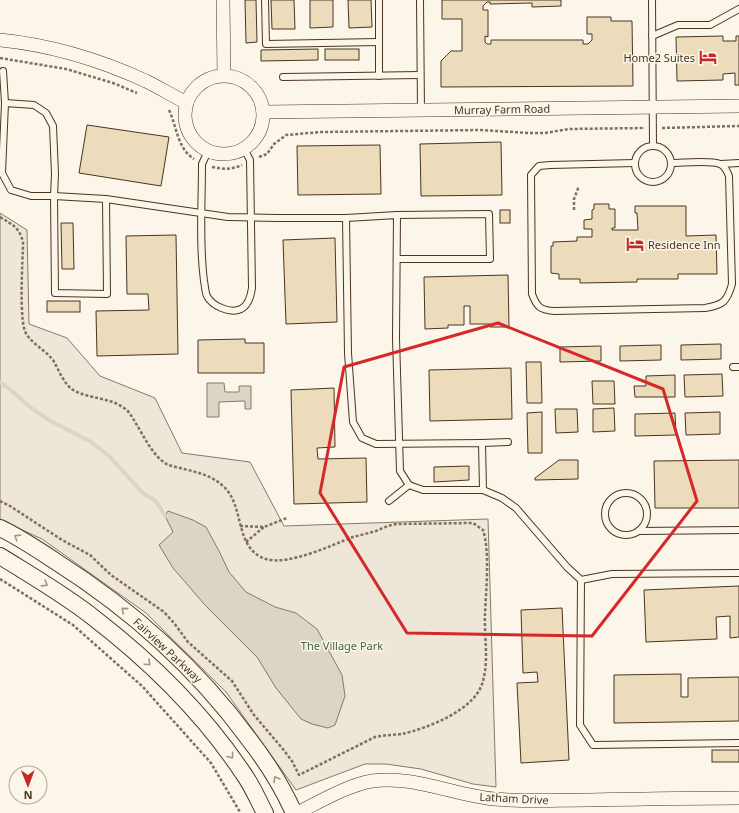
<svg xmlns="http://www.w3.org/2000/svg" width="739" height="813" font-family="'Noto Sans',sans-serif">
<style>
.green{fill:#ede6d9;stroke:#887966}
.water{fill:#dcd4c6;stroke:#887966}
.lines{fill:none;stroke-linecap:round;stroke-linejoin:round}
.stream{stroke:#dcd4c6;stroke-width:4}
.building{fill:#ecdcbc;stroke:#4a3520}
.service-casing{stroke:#4a3520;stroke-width:8}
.minor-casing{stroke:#4a3520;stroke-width:14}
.tertiary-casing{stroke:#4a3520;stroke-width:18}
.path{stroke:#7f6f5c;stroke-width:2.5;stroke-dasharray:3 2;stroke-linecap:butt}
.service{stroke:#fbf6e9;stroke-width:6}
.minor{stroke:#fbf6e9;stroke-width:13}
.tertiary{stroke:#fbf6e9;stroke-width:16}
.oneway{stroke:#a29684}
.marked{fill:none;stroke:#d62828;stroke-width:3;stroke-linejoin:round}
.labels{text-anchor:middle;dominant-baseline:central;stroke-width:3;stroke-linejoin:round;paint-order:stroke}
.poi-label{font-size:11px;fill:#4a3520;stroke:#fbf6e9;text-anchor:end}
.street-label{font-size:11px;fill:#4a3520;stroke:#fbf6e9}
.park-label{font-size:11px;fill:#436837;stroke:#fbf6e9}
</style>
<rect width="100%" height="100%" fill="#fbf6e9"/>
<!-- green -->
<polygon class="green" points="0,213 27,230 29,324 67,338 100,376 155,398 182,453 250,462 284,526 488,519 496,787 473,784 421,769 386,764 365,764 296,790 226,692 146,613 42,539 0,520"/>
<!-- water -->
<g class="water">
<polygon points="207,383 224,383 225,392 239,392 239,386 251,386 251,409 245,409 245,401 219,402 219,417 207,417"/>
<polygon points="168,511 193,520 206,527 219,551 229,572 246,592 275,607 296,613 317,629 342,675 345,696 335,725 328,728 312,724 301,719 276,688 257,657 205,605 173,568 159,545 173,532 165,516"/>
</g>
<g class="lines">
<!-- stream -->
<polyline class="stream" points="0,382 12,391 31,408 49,420 91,442 109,456 143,493 156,501 165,516"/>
</g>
<!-- building -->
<g class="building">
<polygon points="245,0 256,0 257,42 246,43"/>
<polygon points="271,0 294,0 295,29 272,29"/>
<polygon points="310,0 333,0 333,27 310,28"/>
<polygon points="348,0 371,0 372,27 349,28"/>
<polygon points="442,0 561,0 561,6 532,7 532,3 490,4 490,2 487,2 483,6 483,10 488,10 488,37 485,36 485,42 487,44 491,44 491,40 583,40 583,44 588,44 592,40 592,34 587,34 587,17 611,17 611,21 632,21 633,86 441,87 441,61 451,51 462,51 462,19 442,19"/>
<polygon points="723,36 723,41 736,41 736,36 739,36 739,85 735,85 735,73 723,74 723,80 677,81 676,37"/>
<polygon points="318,49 318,60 261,61 261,50"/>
<rect x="325" y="49" width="34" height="11"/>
<polygon points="87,125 169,137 161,186 79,173"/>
<polygon points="501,142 502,195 421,196 420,144"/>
<polygon points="380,145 381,194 298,195 297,146"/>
<polygon points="594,204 609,204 609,209 615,209 615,228 612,228 612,230 638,230 637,213 635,213 635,206 686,206 686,236 716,235 717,274 678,274 678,279 637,279 637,282 580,283 580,279 559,279 559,274 551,273 551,246 553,246 553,242 577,241 577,237 592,237 592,229 584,229 584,220 592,219 592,210 594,209"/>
<rect x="500" y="210" width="10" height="13"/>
<polygon points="61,223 73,223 74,269 62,269"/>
<polygon points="176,235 178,354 97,356 96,311 149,310 148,294 127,294 126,236"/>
<polygon points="335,238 337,322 286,324 283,240"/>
<polygon points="508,275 509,327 490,327 490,324 470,324 470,306 464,306 464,325 448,325 448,328 425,329 424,277"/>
<rect x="47" y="301" width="33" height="11"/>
<polygon points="245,339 245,343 264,343 264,373 198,373 198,340"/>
<polygon points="721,344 721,359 681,360 681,345"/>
<polygon points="661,345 661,360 620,361 620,346"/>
<polygon points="601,346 601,361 560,362 560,347"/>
<polygon points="526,362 541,362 542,403 527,403"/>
<polygon points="511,368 512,419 430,421 429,370"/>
<polygon points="722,374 723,396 685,397 684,375"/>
<polygon points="675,375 675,397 635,397 634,386 646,386 646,376"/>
<polygon points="592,381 614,381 615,404 593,404"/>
<polygon points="334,388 335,447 317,448 318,459 366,458 367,502 294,504 291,390"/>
<polygon points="614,408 615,431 593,432 593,409"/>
<polygon points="555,409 577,409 578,432 556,433"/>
<polygon points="542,412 542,453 528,453 527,413"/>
<polygon points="720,412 720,434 686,435 685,413"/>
<polygon points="675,413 676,435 635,436 635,414"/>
<polygon points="559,460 578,460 578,479 535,480 535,478"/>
<polygon points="739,460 739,508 655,508 654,461"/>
<polygon points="469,466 469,480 434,482 434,467"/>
<polygon points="739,586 739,637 730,638 730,616 716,617 717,639 646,642 644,590"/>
<polygon points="562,608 569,760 521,763 517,683 538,682 537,672 523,673 521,610"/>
<polygon points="681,674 681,697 688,697 688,678 739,677 739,721 614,723 614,675"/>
<rect x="712" y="750" width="27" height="12"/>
</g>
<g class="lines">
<!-- service casing -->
<g class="service-casing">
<g id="service">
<polyline points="265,0 266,44 379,42"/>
<polyline points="379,0 379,76"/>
<polyline points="420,0 421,110"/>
<polyline points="652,0 653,145"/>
<polyline points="652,36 678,25 710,25 739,9"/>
<polyline points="3,71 5,103"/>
<polyline points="283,77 420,75"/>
<polygon points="5,103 34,105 46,113 53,126 55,174 54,196 31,196 11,190 2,173"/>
<circle cx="653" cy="164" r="18"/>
<path d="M208,151L202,164C202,202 199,242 204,281C205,285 205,292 207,296C212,306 230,314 241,309C249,305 251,295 252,288L250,160L244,149"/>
<path d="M635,163L550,165L539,166L531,175L532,294C537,307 540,310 554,311L705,308C723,305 727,302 732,284L729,176C727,171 725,166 720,164C711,160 683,163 672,163"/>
<polyline points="721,164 739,163"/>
<polyline points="106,199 107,294 55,293 54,196 106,199 228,217 277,218 346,218 397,215 396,338 400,471 409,485 423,490 483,490 502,498 516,508 567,567 581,580 612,574 739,573"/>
<polyline points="346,218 348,353 353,422 362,438 376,444 482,443 483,490"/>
<polyline points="397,259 490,259 489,214 397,215"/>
<polyline points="733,367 739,367"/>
<polyline points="482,443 508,442"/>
<circle cx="626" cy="514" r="21"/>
<polyline points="389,501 409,485"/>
<polyline points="639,531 739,530"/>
<polyline points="581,580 580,725 593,745 739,743"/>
</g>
</g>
<!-- minor casing -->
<g class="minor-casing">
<g id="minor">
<polyline points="223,0 224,75"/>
<path d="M0,40C51,45 100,60 146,81C160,88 173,96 187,103"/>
<circle cx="224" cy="115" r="39"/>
<polyline points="264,112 739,106"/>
<path d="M297,813C319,802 348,785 372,781C413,775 453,795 494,799C525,802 557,800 588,800C638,799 689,798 739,798"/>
</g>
</g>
<!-- tertiary casing -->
<g class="tertiary-casing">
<g id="tertiary">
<path d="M0,528C19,537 37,549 55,561C129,608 196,667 248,738C266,761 282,786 294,813"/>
<path d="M0,556C32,576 65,595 94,618C151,662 203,713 243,773C252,785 258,800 265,813"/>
</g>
</g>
<!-- path -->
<g class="path">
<polyline points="0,58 66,69 113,83 137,93"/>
<path d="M169,110C177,127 177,148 194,159"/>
<polyline points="662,128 739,126"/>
<polyline points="259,157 267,154 274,144 286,135 321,132 481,130 529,133 545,133 569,129 645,128"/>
<path d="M212,167C223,169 231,170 242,165"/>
<polyline points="574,210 574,199 579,186"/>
<path d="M0,217C13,225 19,227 23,242C23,259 18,325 27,335C34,345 45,350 53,360C59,370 63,383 73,390C89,399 109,397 124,408C129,411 132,417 135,422C144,436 153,457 168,465C172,466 176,467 180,468C196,472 212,475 224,487C245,506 234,549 266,559C288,566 332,545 353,537C361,535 369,533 376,531C383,528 389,525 396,524L473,523L483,530C490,551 486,591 485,614C484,637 489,659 483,681C476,710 428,728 402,734C393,735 384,735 375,737L299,775L292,761L282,748L254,715L232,681L188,642L174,623L164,612L111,575L90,555L62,540L10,506L0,501"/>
<polyline points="240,526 264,527 287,518"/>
<polyline points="246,542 264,527"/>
<polyline points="0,579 73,625 142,686 211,763 240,812"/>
</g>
<!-- service -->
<use href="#service" class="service"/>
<!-- minor -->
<use href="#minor" class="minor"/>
<!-- tertiary -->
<use href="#tertiary" class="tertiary"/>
</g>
<!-- one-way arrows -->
<defs><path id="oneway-chevron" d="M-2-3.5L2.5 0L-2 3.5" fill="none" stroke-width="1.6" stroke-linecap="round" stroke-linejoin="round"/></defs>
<g class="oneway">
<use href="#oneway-chevron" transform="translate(17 537) rotate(-148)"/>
<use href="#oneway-chevron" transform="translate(45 584) rotate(32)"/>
<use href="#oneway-chevron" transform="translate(124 610) rotate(-140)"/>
<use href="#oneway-chevron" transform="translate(148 663) rotate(43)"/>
<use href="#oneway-chevron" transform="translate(231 756) rotate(54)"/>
<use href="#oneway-chevron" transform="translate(276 779) rotate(-120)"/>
</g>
<!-- marked area -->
<path class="marked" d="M498,323L663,389L697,501L592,636L407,633L320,493L344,367Z"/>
<!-- icons -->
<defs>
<g id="hotel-bare" transform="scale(1.38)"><path d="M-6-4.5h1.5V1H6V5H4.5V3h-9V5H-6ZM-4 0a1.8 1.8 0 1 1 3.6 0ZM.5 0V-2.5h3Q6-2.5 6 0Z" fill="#c62828" stroke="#fbf6e9" stroke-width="2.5" paint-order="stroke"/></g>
</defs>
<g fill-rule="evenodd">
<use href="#hotel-bare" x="708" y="57"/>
<use href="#hotel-bare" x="635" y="244"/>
</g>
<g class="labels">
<!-- poi labels -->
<g class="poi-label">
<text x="695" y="57">Home2 Suites</text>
<text x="648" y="244" text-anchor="start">Residence Inn</text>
</g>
<!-- street labels -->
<g class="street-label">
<text transform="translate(502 109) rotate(-1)">Murray Farm Road</text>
<text transform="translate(168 650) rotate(43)">Fairview Parkway</text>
<text transform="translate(514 798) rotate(3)">Latham Drive</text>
</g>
<!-- park labels -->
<g class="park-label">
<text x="342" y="645">The Village Park</text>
</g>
</g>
<!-- north arrow -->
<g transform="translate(28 785) rotate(179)"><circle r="19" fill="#fbf6e9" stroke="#b4a999"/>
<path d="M0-3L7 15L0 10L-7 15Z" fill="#c62828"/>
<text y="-6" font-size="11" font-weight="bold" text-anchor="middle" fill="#4a3520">N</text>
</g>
</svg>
